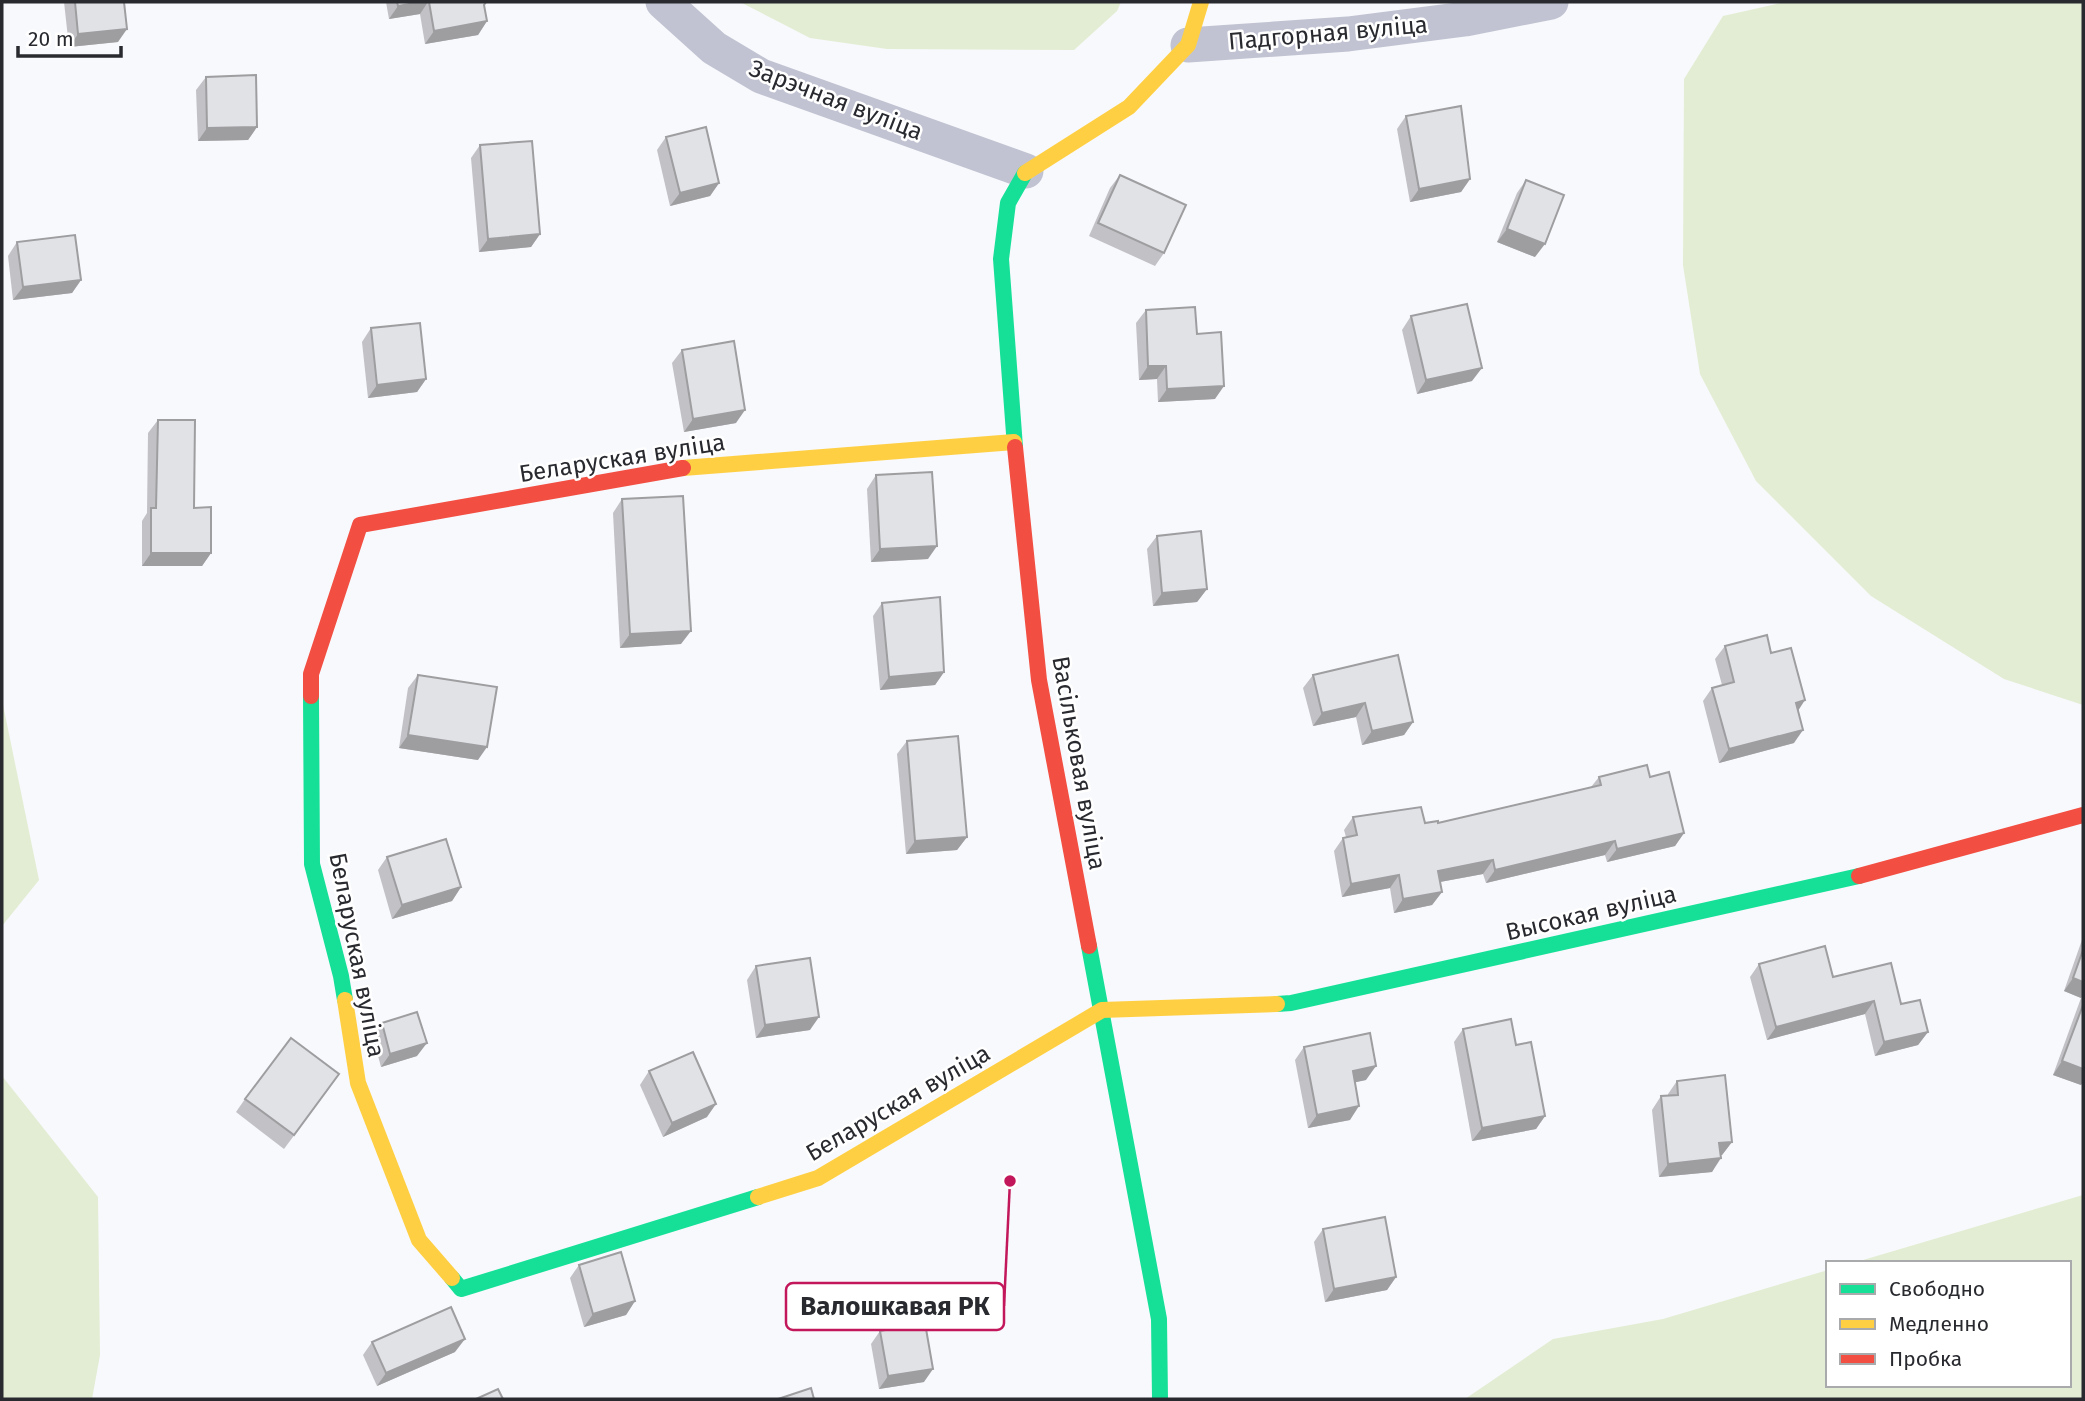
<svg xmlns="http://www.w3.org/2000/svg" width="2085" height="1401" font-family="'Fira Sans',sans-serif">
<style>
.green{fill:#e3edd3}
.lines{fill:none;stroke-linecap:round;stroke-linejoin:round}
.street{stroke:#c1c3d2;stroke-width:35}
.fast{stroke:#16e098;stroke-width:16}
.slow{stroke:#ffcf43;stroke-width:16}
.jam{stroke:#f24e42;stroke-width:16}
.wall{fill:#c2c2c6}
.shaded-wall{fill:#9e9ea1}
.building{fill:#e1e2e6;stroke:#9e9ea1;stroke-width:2}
.labels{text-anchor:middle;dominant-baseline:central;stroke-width:5;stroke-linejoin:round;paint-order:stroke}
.street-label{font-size:24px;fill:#292a2f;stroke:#fff}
.leader{fill:none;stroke:#c2185b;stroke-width:2.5}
.callout-dot{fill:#c2185b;stroke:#fff;stroke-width:2.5}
.callout{fill:#fff;stroke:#c2185b;stroke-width:2.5}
.callout-label{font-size:26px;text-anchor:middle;font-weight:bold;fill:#292a2f}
</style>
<rect width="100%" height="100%" fill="#f8f9fc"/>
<!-- green -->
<g class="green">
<polygon points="740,2 1121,2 1117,11 1074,50 887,49 810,38"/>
<polygon points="1785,2 2083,2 2083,705 2004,679 1871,596 1756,481 1700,374 1683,265 1684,79 1723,16"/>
<polygon points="2,700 39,880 2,926"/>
<polygon points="2,1076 98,1197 100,1355 92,1399 2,1399"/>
<polygon points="2083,1195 2083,1399 1465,1399 1553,1339 1663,1319 1828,1270 1828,1385 2069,1385 2069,1263 1853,1263"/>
</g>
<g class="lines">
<!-- street -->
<g class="street">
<polyline points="663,2 714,48 761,76 1026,171"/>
<polyline points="1188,45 1348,34 1465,19 1551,2"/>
</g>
<!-- fast -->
<g class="fast">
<polyline points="1015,447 1001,259 1008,203 1025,173"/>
<polyline points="311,696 312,864 341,976 345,1000"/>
<polyline points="1089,946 1159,1319 1160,1399"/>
<polyline points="1277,1004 1291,1003 1859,876"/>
<polyline points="452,1278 461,1289 758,1197"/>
</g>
<!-- slow -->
<g class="slow">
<polyline points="1025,173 1129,107 1188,45 1201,2"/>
<polyline points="683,468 1014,442"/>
<polyline points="345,1000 358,1083 419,1240 452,1278"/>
<polyline points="758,1197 818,1178 1102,1010 1277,1004"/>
</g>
<!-- jam -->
<g class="jam">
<polyline points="1015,447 1039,680 1089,946"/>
<polyline points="311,696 311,674 360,525 683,468"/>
<polyline points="1859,876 2083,815"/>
</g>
</g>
<!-- wall -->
<g class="wall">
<polygon points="64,2 124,2 118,42 69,47"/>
<polygon points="386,2 486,2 484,5 487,21 478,35 425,44 420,14 389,19"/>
<polygon points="206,77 257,127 248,140 198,141 196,90"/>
<polygon points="1406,116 1470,179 1461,192 1410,202 1397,129"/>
<polygon points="666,137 719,183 710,196 670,206 657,150"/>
<polygon points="480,145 540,234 531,247 479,252 471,158"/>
<polygon points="1120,175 1164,253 1155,266 1089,236 1110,188"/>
<polygon points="1526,180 1535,257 1497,242 1517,193"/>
<polygon points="17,242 81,280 72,293 13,300 8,256"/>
<polygon points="1146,310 1197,334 1215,399 1158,402 1157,379 1139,380 1136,323"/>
<polygon points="1411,316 1472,381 1417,394 1402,330"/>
<polygon points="371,328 426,379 417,392 368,398 362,342"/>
<polygon points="682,350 736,423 684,432 672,363"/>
<polygon points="158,420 211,553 202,566 142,566 142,521 147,513 148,433"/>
<polygon points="876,475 928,559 871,562 867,489"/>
<polygon points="622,499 681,644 620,648 613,513"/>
<polygon points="1157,536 1207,589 1197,602 1153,606 1147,549"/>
<polygon points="882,603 944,672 935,685 880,690 873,616"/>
<polygon points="1725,646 1771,653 1798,710 1794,743 1719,763 1703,701 1712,688 1722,685 1715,659"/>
<polygon points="418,675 478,760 399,748 408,688"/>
<polygon points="1313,675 1413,722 1404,735 1362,745 1356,717 1313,726 1303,688"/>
<polygon points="907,741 967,837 957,850 906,854 897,754"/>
<polygon points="1599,777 1650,777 1684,833 1675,846 1607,862 1605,855 1486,883 1483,874 1440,882 1442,892 1432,905 1394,913 1390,888 1342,897 1334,851 1343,838 1346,837 1344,830 1353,817 1438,823 1591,787"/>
<polygon points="387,857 461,887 452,901 392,919 378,870"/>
<polygon points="2083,937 2083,1082 2081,1085 2053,1075 2081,998 2064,991"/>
<polygon points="1759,964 1833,977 1901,1004 1928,1032 1918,1045 1875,1056 1865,1014 1767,1040 1750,977"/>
<polygon points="756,966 810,1030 756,1038 747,980"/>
<polygon points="382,1023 417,1056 381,1067 373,1037"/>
<polygon points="1463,1029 1516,1045 1545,1116 1536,1129 1472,1141 1454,1042"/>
<polygon points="1304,1047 1366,1080 1355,1082 1350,1120 1308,1128 1295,1060"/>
<polygon points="649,1071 707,1117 663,1137 640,1085"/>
<polygon points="1677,1081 1732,1142 1722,1155 1720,1155 1712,1172 1659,1177 1652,1110 1661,1096 1668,1096 1668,1094"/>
<polygon points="330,1087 284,1149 236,1112 245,1099"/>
<polygon points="1323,1229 1396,1277 1387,1290 1325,1302 1314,1242"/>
<polygon points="579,1265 635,1301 626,1315 584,1327 570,1278"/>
<polygon points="880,1331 924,1382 879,1389 871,1344"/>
<polygon points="372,1342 455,1352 377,1386 363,1355"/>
</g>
<!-- shaded-wall -->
<g class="shaded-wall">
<polygon points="421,2 428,2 420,14 389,19 398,6"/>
<polygon points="487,21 478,35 425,44 434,31"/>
<polygon points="127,29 118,42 69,47 78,34"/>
<polygon points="257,127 248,140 198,141 207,128"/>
<polygon points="1470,179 1461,192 1410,202 1419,189"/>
<polygon points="719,183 710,196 670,206 680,193"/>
<polygon points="1507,229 1545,244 1535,257 1497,242"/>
<polygon points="540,234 531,247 479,252 488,239"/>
<polygon points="81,280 72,293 13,300 23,287"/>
<polygon points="1148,366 1166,366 1157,379 1139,380"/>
<polygon points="1482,368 1472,381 1417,394 1426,380"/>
<polygon points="426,379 417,392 368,398 377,385"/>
<polygon points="1224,386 1215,399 1158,402 1167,389"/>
<polygon points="745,410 736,423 684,432 693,419"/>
<polygon points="937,546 928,559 871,562 880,549"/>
<polygon points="151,553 211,553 202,566 142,566"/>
<polygon points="1207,589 1197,602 1153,606 1162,593"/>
<polygon points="691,631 681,644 620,648 630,634"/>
<polygon points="944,672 935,685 880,690 889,677"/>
<polygon points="1805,700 1796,714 1796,703"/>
<polygon points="1365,703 1356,717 1313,726 1322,713"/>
<polygon points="1413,722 1404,735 1362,745 1372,731"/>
<polygon points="1803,730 1794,743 1719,763 1729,749"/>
<polygon points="408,735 487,747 478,760 399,748"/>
<polygon points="1684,833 1675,846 1607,862 1617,849"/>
<polygon points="967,837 957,850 906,854 915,841"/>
<polygon points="1615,841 1605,855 1486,883 1495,870"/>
<polygon points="1493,860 1483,874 1429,884 1438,871"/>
<polygon points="1399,875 1390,888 1342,897 1351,884"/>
<polygon points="461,887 452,901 392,919 402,905"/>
<polygon points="1442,892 1432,905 1394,913 1403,899"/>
<polygon points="2073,978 2083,982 2083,995 2081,998 2064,991"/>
<polygon points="1874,1001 1865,1014 1767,1040 1776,1027"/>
<polygon points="819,1017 810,1030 756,1038 765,1025"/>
<polygon points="1928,1032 1918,1045 1875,1056 1884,1042"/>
<polygon points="427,1043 417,1056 381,1067 390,1054"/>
<polygon points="2062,1061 2083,1069 2083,1082 2081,1085 2053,1075"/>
<polygon points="1376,1066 1366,1080 1343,1085 1353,1071"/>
<polygon points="716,1104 707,1117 663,1137 672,1123"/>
<polygon points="1359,1106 1350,1120 1308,1128 1317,1115"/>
<polygon points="1545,1116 1536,1129 1472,1141 1482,1128"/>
<polygon points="1732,1142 1722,1155 1710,1156 1719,1143"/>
<polygon points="1721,1158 1712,1172 1659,1177 1668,1164"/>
<polygon points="1396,1277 1387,1290 1325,1302 1334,1289"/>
<polygon points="635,1301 626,1315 584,1327 593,1314"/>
<polygon points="465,1339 455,1352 377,1386 386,1373"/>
<polygon points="933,1369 924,1382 879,1389 888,1376"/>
</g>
<!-- building -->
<g class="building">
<polygon points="75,2 124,2 127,29 78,34"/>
<polygon points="397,2 421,2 398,6"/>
<polygon points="429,2 486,2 484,5 487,21 434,31"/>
<polygon points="256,75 257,127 207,128 206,77"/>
<polygon points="1461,106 1470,179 1419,189 1406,116"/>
<polygon points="706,127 719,183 680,193 666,137"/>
<polygon points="532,141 540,234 488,239 480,145"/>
<polygon points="1120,175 1186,205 1164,253 1098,223"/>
<polygon points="1526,180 1564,195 1545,244 1507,229"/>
<polygon points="75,235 81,280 23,287 17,242"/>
<polygon points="1467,304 1482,368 1426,380 1411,316"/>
<polygon points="1195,307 1197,334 1221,332 1224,386 1167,389 1166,366 1148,366 1146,310"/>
<polygon points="420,323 426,379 377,385 371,328"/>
<polygon points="734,341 745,410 693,419 682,350"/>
<polygon points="158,420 195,420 194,508 211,507 211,553 151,553 151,508 156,508"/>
<polygon points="932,472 937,546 880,549 876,475"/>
<polygon points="683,496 691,631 630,634 622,499"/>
<polygon points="1201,531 1207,589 1162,593 1157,536"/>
<polygon points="940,597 944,672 889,677 882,603"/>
<polygon points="1767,635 1771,653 1791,648 1805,700 1796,703 1803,730 1729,749 1712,688 1734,682 1725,646"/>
<polygon points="1398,655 1413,722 1372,731 1365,703 1322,713 1313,675"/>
<polygon points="418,675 497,687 487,747 408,735"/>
<polygon points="958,736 967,837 915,841 907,741"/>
<polygon points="1647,765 1650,777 1669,772 1684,833 1617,849 1615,841 1495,870 1493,860 1438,871 1442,892 1403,899 1399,875 1351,884 1343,838 1357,835 1353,817 1421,807 1425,823 1438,821 1438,823 1601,785 1599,777"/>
<polygon points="446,839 461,887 402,905 387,857"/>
<polygon points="1825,946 1833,977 1891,963 1901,1004 1920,1000 1928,1032 1884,1042 1874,1001 1776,1027 1759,964"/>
<polygon points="2083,950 2083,982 2073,978"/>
<polygon points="810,958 819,1017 765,1025 756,966"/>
<polygon points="2083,1005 2083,1069 2062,1061"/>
<polygon points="417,1012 427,1043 390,1054 382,1023"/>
<polygon points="1511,1019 1516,1045 1531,1042 1545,1116 1482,1128 1463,1029"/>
<polygon points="1370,1033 1376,1066 1353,1071 1359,1106 1317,1115 1304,1047"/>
<polygon points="291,1038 339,1074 294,1135 245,1099"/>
<polygon points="693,1052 716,1104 672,1123 649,1071"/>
<polygon points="1725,1075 1732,1142 1719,1143 1721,1158 1668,1164 1661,1096 1678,1095 1677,1081"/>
<polygon points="1385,1217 1396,1277 1334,1289 1323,1229"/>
<polygon points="621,1252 635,1301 593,1314 579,1265"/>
<polygon points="451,1307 465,1339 386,1373 372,1342"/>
<polygon points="925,1323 933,1369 888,1376 880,1331"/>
<polygon points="811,1388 814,1399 778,1399"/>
<polygon points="498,1389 503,1399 476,1399"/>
</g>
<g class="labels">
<!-- street labels -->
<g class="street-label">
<text transform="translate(1328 33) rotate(-5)">Падгорная вуліца</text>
<text transform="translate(836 100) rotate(21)">Зарэчная вуліца</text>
<text transform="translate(622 458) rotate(-9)">Беларуская вуліца</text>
<text transform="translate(1079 763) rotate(80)">Васільковая вуліца</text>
<text transform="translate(1591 913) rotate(-13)">Высокая вуліца</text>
<text transform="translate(357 955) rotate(79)">Беларуская вуліца</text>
<text transform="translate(898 1103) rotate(-30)">Беларуская вуліца</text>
</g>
</g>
<!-- callouts -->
<path class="leader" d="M1010 1181L1004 1306"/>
<circle class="callout-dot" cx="1010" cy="1181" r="7"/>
<rect class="callout" x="786" y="1283" width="218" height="47" rx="7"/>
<g class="callout-label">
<text x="895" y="1315">Валошкавая РК</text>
</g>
<!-- border -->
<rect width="2085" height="1401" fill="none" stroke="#292a2f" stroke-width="7"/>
<!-- legend -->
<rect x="1826" y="1261" width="245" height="126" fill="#ffffff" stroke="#a9aaac" stroke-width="2"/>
<rect x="1840" y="1284" width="35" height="10" fill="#16e098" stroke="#a9aaac" stroke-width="2"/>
<text x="1889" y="1296" font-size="21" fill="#292a2f">Свободно</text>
<rect x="1840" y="1319" width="35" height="10" fill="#ffcf43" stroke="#a9aaac" stroke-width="2"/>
<text x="1889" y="1331" font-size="21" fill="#292a2f">Медленно</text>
<rect x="1840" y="1354" width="35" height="10" fill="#f24e42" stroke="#a9aaac" stroke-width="2"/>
<text x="1889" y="1366" font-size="21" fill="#292a2f">Пробка</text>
<!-- scale -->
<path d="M18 46v10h103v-10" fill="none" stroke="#292a2f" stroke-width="3.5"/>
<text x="28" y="46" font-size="21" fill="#292a2f" stroke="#ffffff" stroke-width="5" paint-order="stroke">20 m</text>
</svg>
